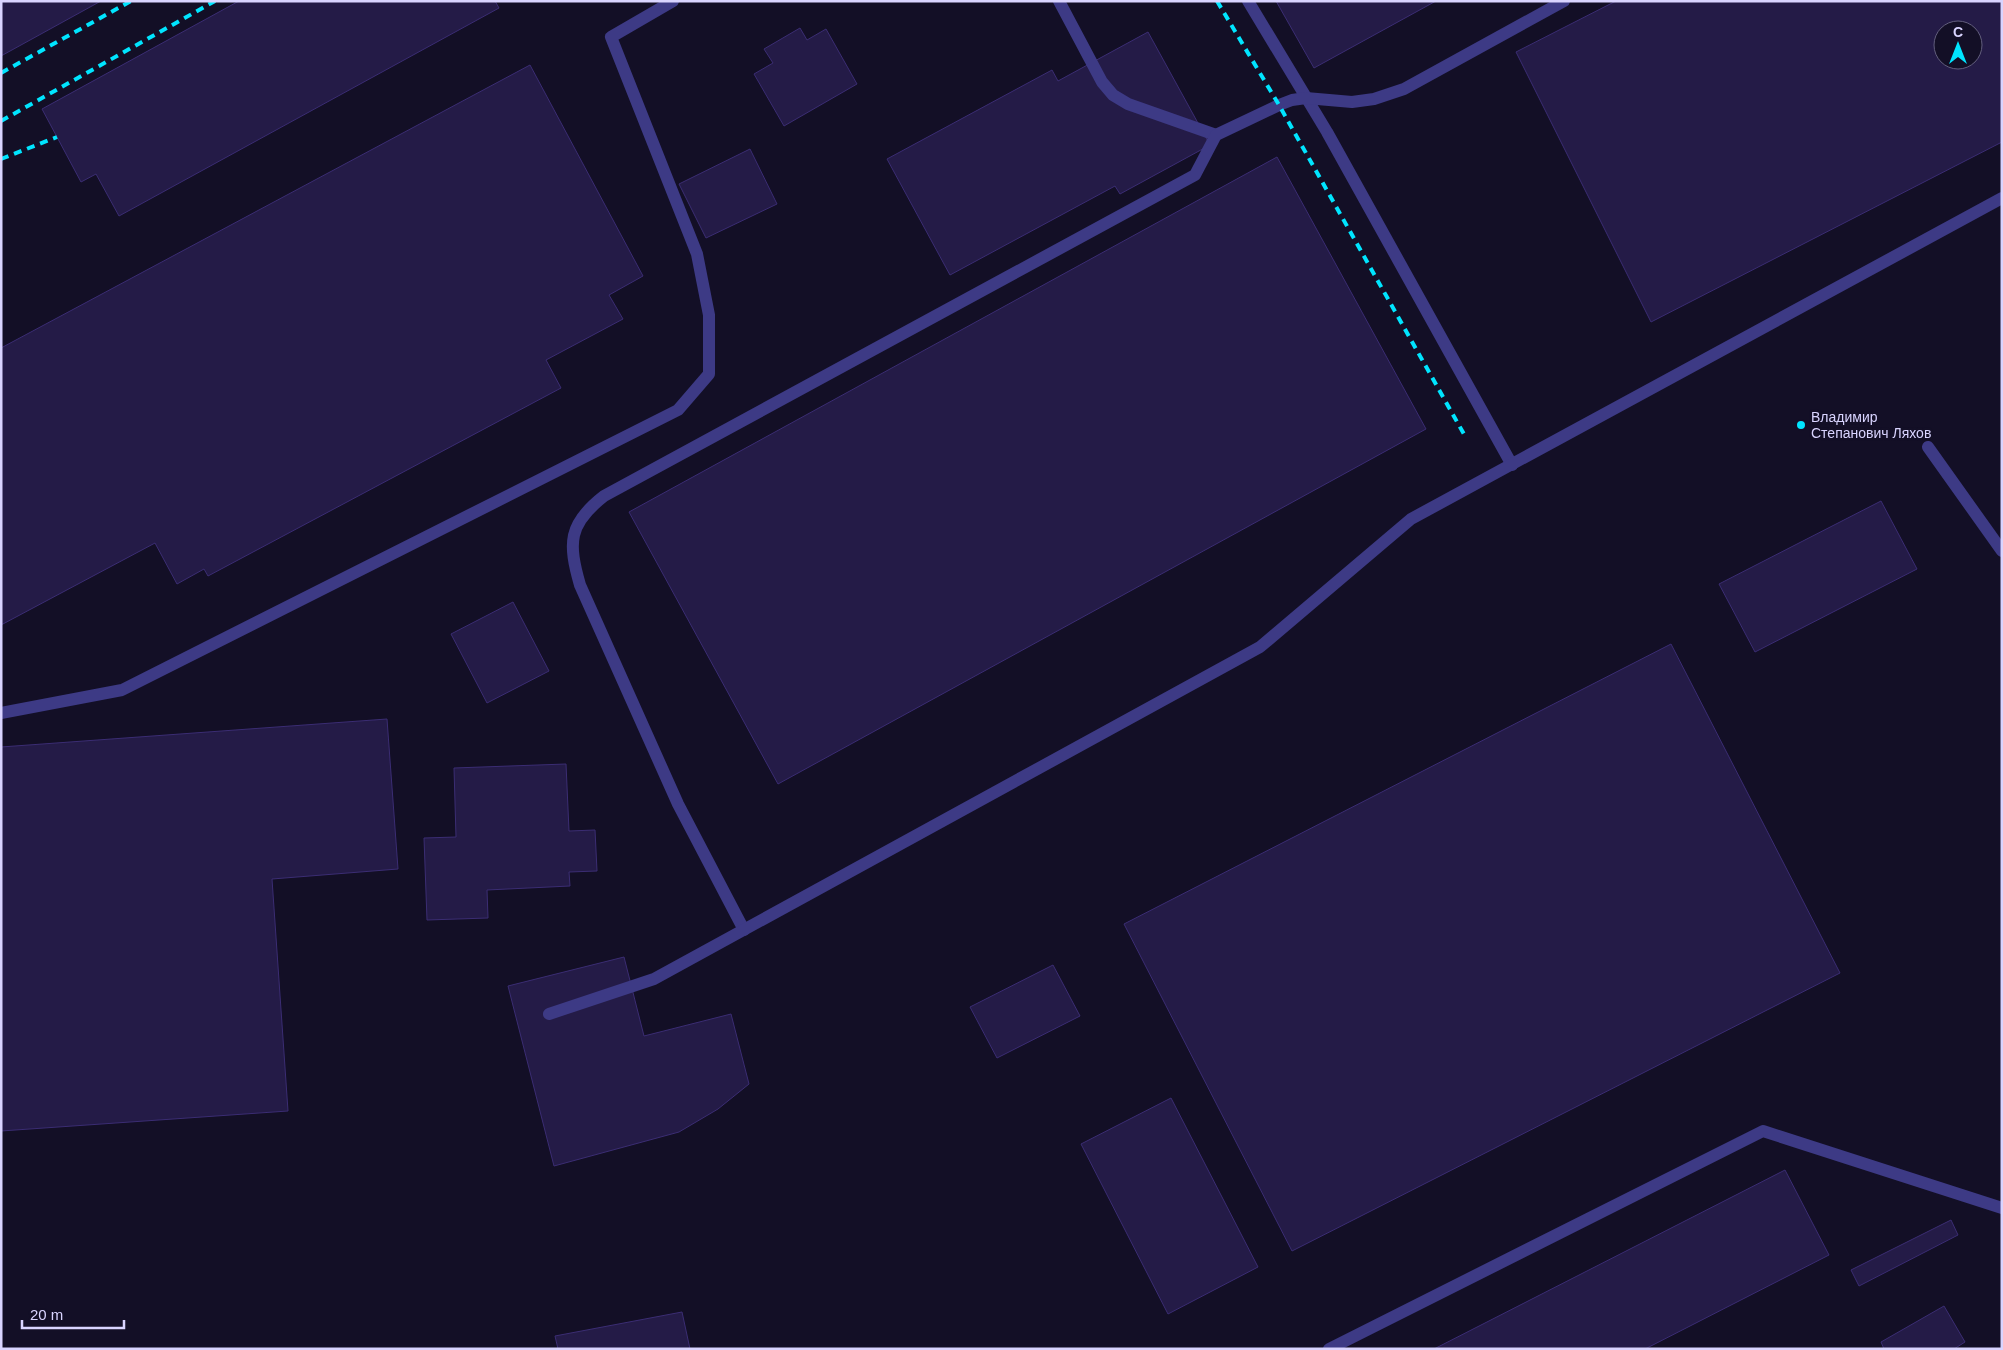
<svg xmlns="http://www.w3.org/2000/svg" width="2003" height="1350" font-family="Arial,sans-serif">
<style>
.building{fill:#241b47;stroke:#3b2d73;fill-rule:evenodd}
.lines{fill:none;stroke-linecap:round;stroke-linejoin:round}
.lane{stroke:#3d3a85;stroke-width:12}
.rail{stroke:#00e5ff;stroke-width:4;stroke-dasharray:8 6;stroke-linecap:butt}
.poi-dot{fill:#00e5ff;stroke:#130f26;stroke-width:2}
.labels{text-anchor:middle;dominant-baseline:central;stroke-width:5;stroke-linejoin:round;paint-order:stroke}
.poi-label{font-size:14px;fill:#d9d4ff;stroke:#130f26;text-anchor:start}
</style>
<rect width="100%" height="100%" fill="#130f26"/>
<!-- building -->
<g class="building">
<polygon points="1,1 101,1 1,56"/>
<polygon points="239,1 495,1 499,8 119,216 96,174 81,182 42,109"/>
<polygon points="1276,1 1436,1 1314,68"/>
<path d="M1616,1H2002V142L1651,322L1516,52ZM1943,30H1973V60H1943Z"/>
<polygon points="800,28 807,40 826,29 857,84 784,126 754,74 773,63 764,49"/>
<polygon points="1148,32 1210,145 1120,194 1115,186 950,275 887,159 1052,70 1058,81"/>
<polygon points="530,65 643,276 609,295 623,319 546,360 561,388 208,576 204,569 177,584 155,543 1,625 1,348"/>
<polygon points="750,149 777,204 706,238 679,184"/>
<polygon points="1277,157 1426,429 778,784 629,512"/>
<polygon points="1881,501 1917,569 1755,652 1719,584"/>
<polygon points="513,602 549,671 487,703 451,634"/>
<polygon points="1671,644 1840,973 1292,1251 1124,924"/>
<polygon points="387,719 398,869 272,879 288,1111 1,1131 1,747"/>
<polygon points="566,764 569,831 595,830 597,871 569,872 570,886 487,890 488,918 427,920 424,838 456,837 454,768"/>
<polygon points="624,957 644,1036 731,1014 749,1084 718,1109 679,1132 554,1166 508,986"/>
<polygon points="1053,965 1080,1016 997,1058 970,1007"/>
<polygon points="1171,1098 1258,1267 1168,1314 1081,1144"/>
<polygon points="1785,1170 1829,1255 1645,1349 1434,1349"/>
<polygon points="1951,1220 1958,1235 1859,1286 1851,1270"/>
<polygon points="1944,1306 1965,1342 1954,1349 1884,1349 1881,1342"/>
<polygon points="682,1312 690,1349 558,1349 555,1336"/>
</g>
<g class="lines">
<!-- lane -->
<g class="lane">
<polyline points="1059,1 1102,82 1113,95 1128,104 1216,135"/>
<polyline points="1248,1 1327,132 1512,465"/>
<polyline points="1928,447 2002,551"/>
<polyline points="1,713 122,690 678,410 709,374 709,315 697,254 611,37 673,1"/>
<path d="M744,930L678,804L580,585C568,543 568,524 604,496L1195,175L1216,135L1279,105L1292,100L1306,98L1352,102L1374,99L1404,89L1564,1"/>
<polyline points="549,1014 654,979 1260,647 1411,519 2002,198"/>
<polyline points="1329,1349 1763,1131 2002,1208"/>
</g>
<!-- rail -->
<g class="rail">
<polyline points="1217,1 1279,105 1465,436"/>
<polyline points="1,73 131,1"/>
<polyline points="1,121 215,1"/>
<polyline points="1,159 57,137"/>
</g>
</g>
<!-- markers -->
<circle class="poi-dot" cx="1801" cy="425" r="5"/>
<g class="labels">
<!-- poi labels -->
<g class="poi-label">
<text x="1811" y="417">Владимир<tspan x="1811" dy="16">Степанович Ляхов</tspan></text>
</g>
</g>
<!-- border -->
<rect width="2003" height="1350" fill="none" stroke="#d9d4ff" stroke-width="5"/>
<!-- north arrow -->
<g transform="translate(1958 45)"><circle r="24" fill="#130f26" stroke="#625e7d"/>
<path d="M0-4L9 19L0 12L-9 19Z" fill="#00e5ff"/>
<text y="-8" font-size="14" font-weight="bold" text-anchor="middle" fill="#d9d4ff">С</text>
</g>
<!-- scale -->
<path d="M22 1320v8h102v-8" fill="none" stroke="#d9d4ff" stroke-width="2.5"/>
<text x="30" y="1320" font-size="15" fill="#d9d4ff" stroke="#130f26" stroke-width="4" paint-order="stroke">20 m</text>
</svg>
